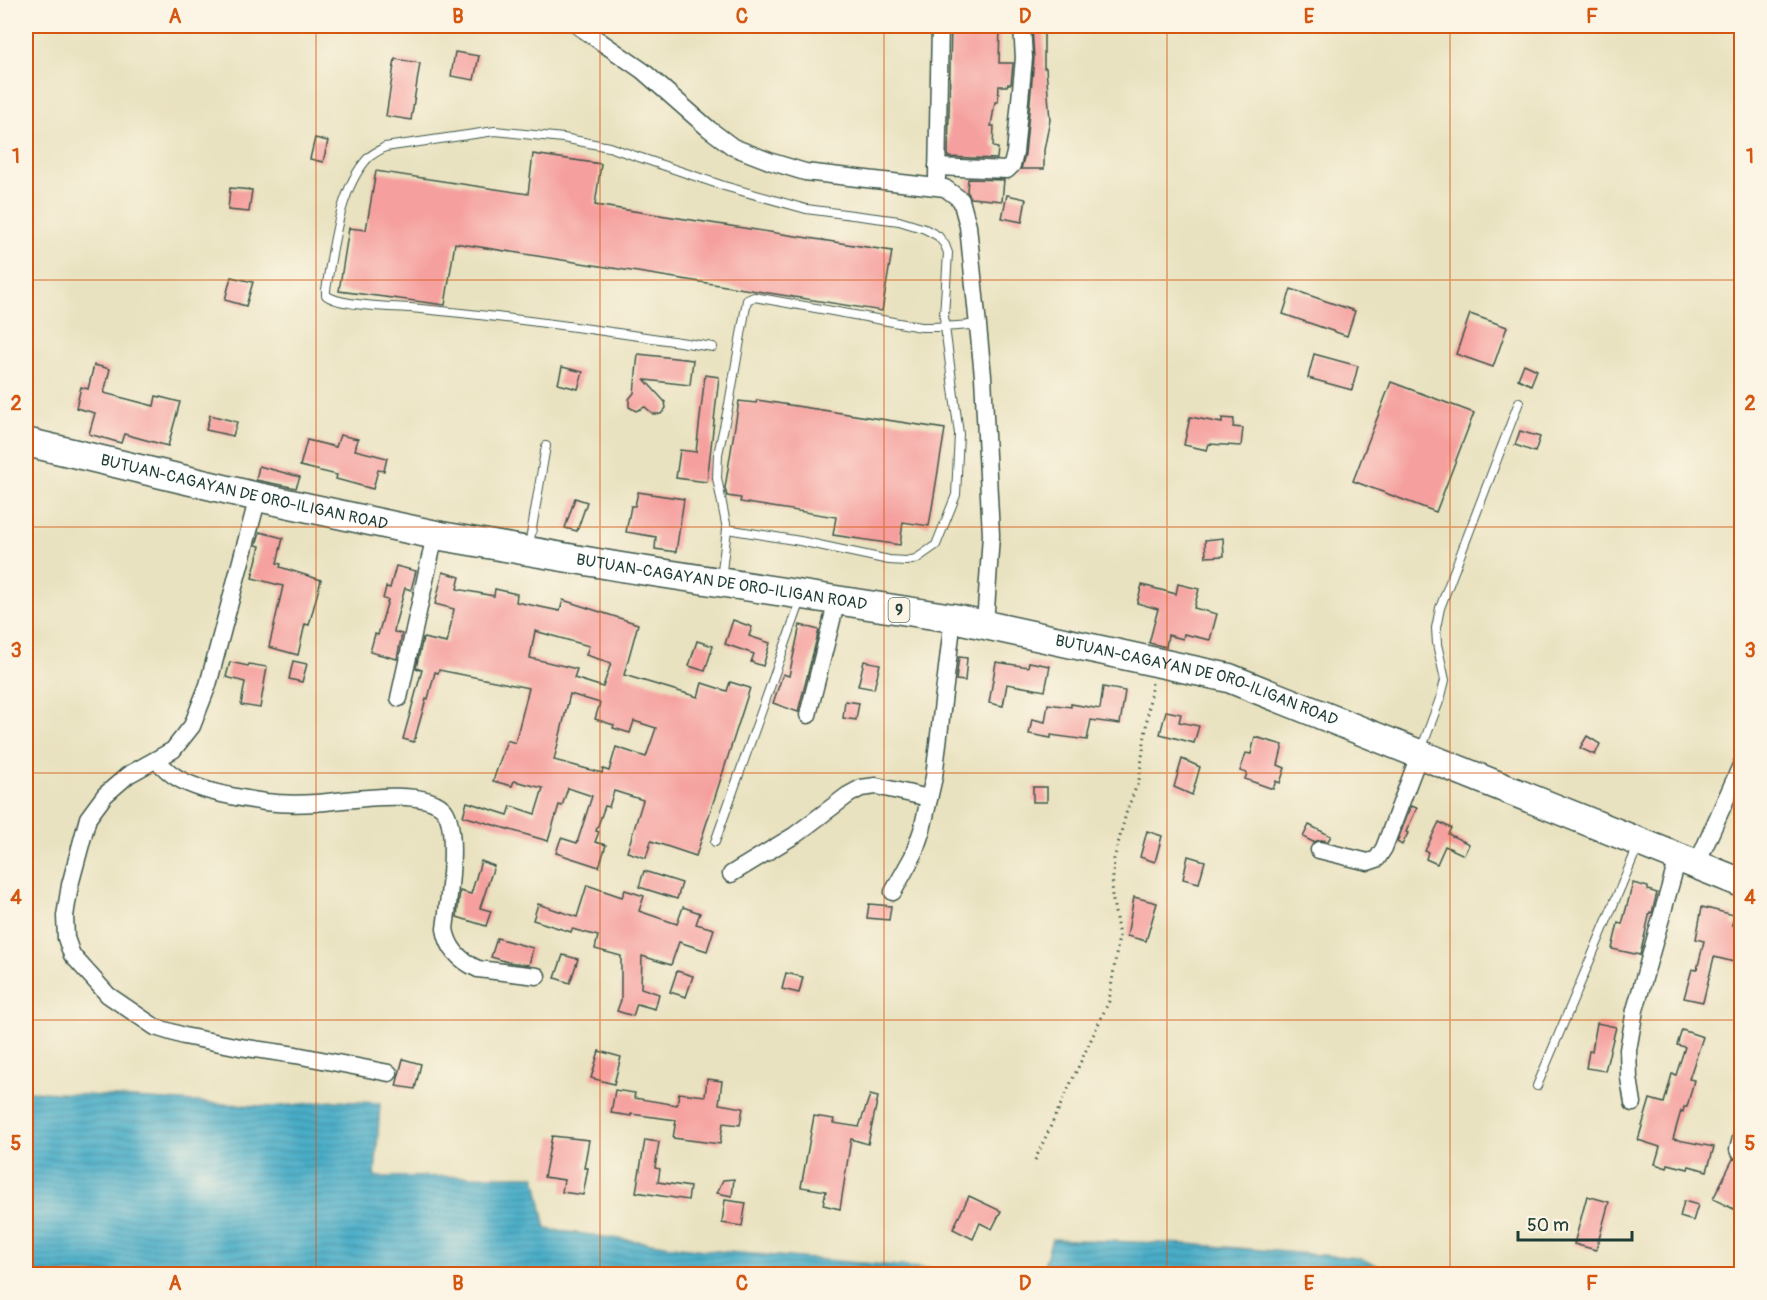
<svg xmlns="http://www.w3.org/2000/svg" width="1767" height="1300" font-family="Pangolin,sans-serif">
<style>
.water{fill:url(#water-rules);stroke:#34757e;stroke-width:1.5}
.building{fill:#f5a09f;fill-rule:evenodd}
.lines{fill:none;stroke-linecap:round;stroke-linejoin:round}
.service-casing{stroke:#3d5649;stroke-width:10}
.minor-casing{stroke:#3d5649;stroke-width:19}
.trunk-casing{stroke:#3d5649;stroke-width:31}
.path{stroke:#3d5649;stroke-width:3;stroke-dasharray:1.5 4.5;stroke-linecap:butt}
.service{stroke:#fff;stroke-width:8}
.minor{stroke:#fff;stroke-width:16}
.trunk{stroke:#fff;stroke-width:28}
.grid{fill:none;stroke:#d45610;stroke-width:1.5;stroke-opacity:0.55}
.labels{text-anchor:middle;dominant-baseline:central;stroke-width:4.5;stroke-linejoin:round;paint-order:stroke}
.shield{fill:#fcf5e5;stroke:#617469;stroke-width:1.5}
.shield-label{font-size:15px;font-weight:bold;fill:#1f3d34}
.street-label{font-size:16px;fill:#1f3d34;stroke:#fcf5e5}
.neatline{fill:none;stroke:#d45610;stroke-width:2}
.grid-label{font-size:20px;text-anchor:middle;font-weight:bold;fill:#d45610}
</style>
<defs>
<pattern id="water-rules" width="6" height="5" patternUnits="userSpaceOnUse" patternTransform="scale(1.5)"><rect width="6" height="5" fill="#49adc8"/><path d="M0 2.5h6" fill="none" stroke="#3c8ea3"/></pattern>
</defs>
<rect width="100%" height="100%" fill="#fcf5e5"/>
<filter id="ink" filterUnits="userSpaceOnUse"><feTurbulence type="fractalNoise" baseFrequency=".0167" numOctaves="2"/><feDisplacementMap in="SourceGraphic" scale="12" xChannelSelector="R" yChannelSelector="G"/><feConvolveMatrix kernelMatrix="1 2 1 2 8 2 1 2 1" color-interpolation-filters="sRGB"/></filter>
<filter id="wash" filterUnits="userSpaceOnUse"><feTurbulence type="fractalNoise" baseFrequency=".008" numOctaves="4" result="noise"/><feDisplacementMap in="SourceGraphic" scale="24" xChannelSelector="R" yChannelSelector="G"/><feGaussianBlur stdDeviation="1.35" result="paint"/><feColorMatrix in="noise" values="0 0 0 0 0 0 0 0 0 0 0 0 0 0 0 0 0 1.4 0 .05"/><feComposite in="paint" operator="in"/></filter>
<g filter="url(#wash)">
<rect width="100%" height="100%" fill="#e9e2c0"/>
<!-- water -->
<g class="water">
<polygon points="26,1091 271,1107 333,1101 380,1103 375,1177 535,1176 546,1229 703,1250 998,1274 26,1274"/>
<polygon points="1052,1239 1187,1244 1359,1258 1393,1271 1397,1274 1041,1274"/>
</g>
<g id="blocks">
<!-- building -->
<g class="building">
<polygon points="951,26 1000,26 999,63 1013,63 1011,84 1008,84 1007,86 999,86 998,102 995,102 991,126 994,126 993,147 998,148 997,159 948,157"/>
<polygon points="1032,26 1044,26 1044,68 1046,68 1050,120 1044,150 1044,169 1021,169 1025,154 1034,59"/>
<polygon points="455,52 479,56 474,80 451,76"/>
<polygon points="395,59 420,63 411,120 386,116"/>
<polygon points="315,138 328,141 323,162 310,159"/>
<polygon points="533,154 601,164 595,205 892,251 882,311 455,243 445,305 339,291 349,228 366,230 376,171 528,194"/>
<polygon points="968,179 1004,180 1002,201 971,198 967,191"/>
<polygon points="230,188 252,190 249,212 228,210"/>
<polygon points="1007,195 1026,199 1022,222 1002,218"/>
<polygon points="231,277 253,282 246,306 225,300"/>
<polygon points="1291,289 1355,311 1347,336 1283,314"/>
<polygon points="1470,314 1507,327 1493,367 1456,354"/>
<polygon points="638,354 693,360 690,385 645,380 665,402 666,408 661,414 653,414 645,407 636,411 629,407 629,399 634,393"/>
<polygon points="1314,354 1358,366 1352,390 1308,378"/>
<polygon points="1524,364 1537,370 1531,385 1518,379"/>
<polygon points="94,365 110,369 104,393 154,406 156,396 180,402 168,446 124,434 121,443 89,434 95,413 76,408 81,387 88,389"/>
<polygon points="562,367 583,372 578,389 558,384"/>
<polygon points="705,375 719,377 707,482 676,478 680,450 696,452"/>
<polygon points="1391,382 1474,413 1436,512 1353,481"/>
<polygon points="757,400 945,429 929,526 903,522 900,545 833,535 836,517 740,502 741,498 727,496 725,488 739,401 756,403"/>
<polygon points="210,415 237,422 233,436 206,430"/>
<polygon points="1190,417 1222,423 1222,418 1234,419 1233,427 1243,428 1241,446 1209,444 1207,450 1184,445"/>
<polygon points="1520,431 1540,437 1535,452 1515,445"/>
<polygon points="340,435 358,439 355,450 387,458 384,471 378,470 373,489 336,479 337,475 300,466 307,440 336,447"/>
<polygon points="259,466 300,477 296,488 256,480"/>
<polygon points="638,492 684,499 676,552 655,549 656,537 626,532 631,506 635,506"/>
<polygon points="575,498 587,502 577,531 565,528"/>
<polygon points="260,532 283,538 277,563 281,564 280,567 321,580 309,625 305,624 298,655 269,647 283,586 252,578 260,546 256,545"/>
<polygon points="1223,538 1224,556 1206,557 1205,540"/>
<polygon points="396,566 416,571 411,590 405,588 395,625 394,632 402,634 397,659 370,652 375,634 378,635 388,600 383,599 386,587 390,588"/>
<path d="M443,572L460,577L457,589L494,596L495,589L517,594L516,602L560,611L563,600L638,624L624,675L698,697L702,683L727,691L730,682L750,688L696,856L651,841L646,858L627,852L643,800L614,791L609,807L605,806L596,831L599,832L595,842L606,845L599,867L556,853L561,838L577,843L592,796L568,788L562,806L559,805L548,841L463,816L467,802L508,815L511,806L535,814L543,788L514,781L512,786L493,781L507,740L515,743L529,688L439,670L438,673L435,672L428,699H426L414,742L403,739L422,670L416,668L423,638L447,643L454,609L435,604ZM535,631L589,646L586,655L611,663L603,687L574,678L577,669L530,658ZM570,694L600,703L595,719L614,725L613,728L630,733L634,721L656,728L646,757L616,747L609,771L603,769L602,773L554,760Z"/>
<polygon points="1178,584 1199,589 1194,608 1217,614 1210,640 1184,634 1183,639 1168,635 1166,647 1149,643 1158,609 1137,603 1142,585 1176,594"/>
<polygon points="733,620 752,627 749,636 770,643 763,666 751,662 754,654 725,644"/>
<polygon points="800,625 819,630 798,712 773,703 783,674 789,676"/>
<polygon points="697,641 713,646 705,671 689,666"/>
<polygon points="959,657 967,658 965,681 956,680"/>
<polygon points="293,661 307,664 302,682 289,679"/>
<polygon points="864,661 880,664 874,689 858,686"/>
<polygon points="230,662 248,666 249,664 267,667 260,708 241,705 245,682 226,677"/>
<polygon points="996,662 1028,667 1029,662 1050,666 1045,691 1007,684 1003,706 989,703"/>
<polygon points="1103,687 1125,691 1120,724 1091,720 1087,740 1051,735 1051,738 1029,734 1032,719 1045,722 1048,704 1071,707 1071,704 1100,709"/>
<polygon points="845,701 859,703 856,720 843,718"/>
<polygon points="1166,711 1181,714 1179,722 1199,726 1194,743 1160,734"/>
<polygon points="1587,736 1600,744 1595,755 1580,748"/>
<polygon points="1255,737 1283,745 1278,765 1285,768 1280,783 1276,781 1273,789 1245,779 1247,773 1240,771 1246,753 1251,754"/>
<polygon points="1182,759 1200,767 1192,795 1174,787"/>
<rect x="1033" y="787" width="14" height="15"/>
<polygon points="1411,806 1417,808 1406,832 1408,833 1402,845 1397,842"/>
<polygon points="1439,822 1451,828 1448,834 1469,844 1464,855 1445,846 1437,864 1426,859 1428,852 1425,851"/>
<polygon points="1309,825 1331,836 1328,841 1321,840 1313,842 1303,837"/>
<polygon points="1147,831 1162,836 1155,862 1140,857"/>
<polygon points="1188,856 1205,861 1199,883 1183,879"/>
<polygon points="481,861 494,866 480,908 491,911 486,926 457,917 460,891 471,894"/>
<polygon points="644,871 682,883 677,899 639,887"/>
<polygon points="1633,883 1648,887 1648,890 1657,893 1652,913 1650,912 1640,955 1612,949 1618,923 1622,924"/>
<polygon points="587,885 622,897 625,890 644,896 639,911 677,924 683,907 700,913 696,924 714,929 707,951 679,942 671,965 642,956 641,988 659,994 655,1009 637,1004 633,1016 617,1011 621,1000 621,956 595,949 598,936 572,929 571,932 533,920 538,904 577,917"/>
<polygon points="1134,897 1157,903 1146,941 1127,936"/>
<polygon points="869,904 891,906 889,920 867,918"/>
<polygon points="1702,907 1734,915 1732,925 1742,927 1742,964 1714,957 1703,1002 1684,998 1692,969 1697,970 1704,941 1696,939"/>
<polygon points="497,938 533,948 529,965 508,962 491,957"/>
<polygon points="563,955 578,959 570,983 555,978"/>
<polygon points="677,971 693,976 686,997 670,992"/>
<polygon points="786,973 803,977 799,993 782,989"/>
<polygon points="1597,1023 1616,1027 1605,1071 1586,1068 1589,1051 1592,1051"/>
<polygon points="1682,1030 1703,1037 1689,1079 1694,1080 1687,1107 1684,1107 1683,1112 1681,1111 1673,1139 1714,1147 1707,1171 1689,1166 1688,1169 1668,1164 1667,1168 1655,1164 1660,1147 1638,1140 1650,1099 1664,1103 1672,1074 1676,1075 1685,1047 1677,1045"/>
<polygon points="599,1051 621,1057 614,1084 591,1078"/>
<polygon points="403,1059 421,1064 415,1089 396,1086"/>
<polygon points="707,1079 722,1081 719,1104 743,1108 740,1125 723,1123 720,1144 673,1138 676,1120 631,1114 631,1116 611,1113 615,1090 635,1093 634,1098 677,1105 679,1093 705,1096"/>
<polygon points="870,1095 878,1097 868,1144 851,1139 840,1209 823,1205 826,1191 801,1187 814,1116 834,1119 833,1123 859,1127"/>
<polygon points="552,1136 589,1140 584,1168 588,1168 583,1195 562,1192 564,1180 544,1177"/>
<polygon points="645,1140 659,1142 655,1168 660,1169 658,1182 690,1187 688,1200 636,1192"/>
<polygon points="1733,1159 1742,1160 1742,1213 1713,1199"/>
<polygon points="734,1179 732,1196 717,1193 723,1180"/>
<polygon points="969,1196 1001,1211 992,1229 980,1223 973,1239 953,1229"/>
<polygon points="1587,1196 1609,1202 1596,1250 1574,1244"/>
<polygon points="725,1200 746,1203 742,1226 722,1223"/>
<polygon points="1684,1201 1698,1205 1693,1221 1680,1217"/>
</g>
</g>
</g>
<g filter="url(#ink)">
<use href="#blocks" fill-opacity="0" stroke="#3d5649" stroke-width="1.5"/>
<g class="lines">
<!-- service casing -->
<g class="service-casing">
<g id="service">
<path d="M713,347C612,332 512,317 410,308C393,307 338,306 326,295V290C333,249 339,188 369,157C374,153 380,150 385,147L495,131L563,138L609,147L724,186L806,209L899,221L925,229L938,236L945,245L948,253L944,316L945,327L959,434L956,495L936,545L916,559L906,561L889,560L800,541L727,529L717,478L718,454L729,404L747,300L754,297L921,327C940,327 959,327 977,324"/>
<polyline points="529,546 546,446"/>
<polyline points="721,579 727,529"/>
<polyline points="1421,750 1441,696 1445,680 1437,644 1436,628 1440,608 1519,402"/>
<polyline points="715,842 801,600"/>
<polyline points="1537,1086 1638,846"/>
</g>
</g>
<!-- minor casing -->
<g class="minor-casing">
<g id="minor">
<polyline points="578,26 643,71 709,129 733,147 772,162 805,172 945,188 961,200 968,226 983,376 991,535 985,625"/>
<polyline points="937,167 1007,170 1012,165 1015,153 1024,58 1022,26"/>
<polyline points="937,178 940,26"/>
<polyline points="258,497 208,685 192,726 173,750 128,775 105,795 88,818 70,885 65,916 66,938 72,955 108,995 155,1027 184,1036 240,1047 296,1055 389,1073"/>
<polyline points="399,698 435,535"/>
<polyline points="808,715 837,600"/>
<path d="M156,760C162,765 167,771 173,775C195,791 239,798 265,802C282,804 299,804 316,803C343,801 428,786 445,811C459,832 448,903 445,929C448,948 460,961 478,969L537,976"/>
<polyline points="1319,850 1368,862 1377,859 1384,848 1420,753"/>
<polyline points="1697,864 1742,763"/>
<polyline points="731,874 795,835 848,795 861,788 876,786 929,798"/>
<polyline points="893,892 913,856 922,830 934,777 953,618"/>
<polyline points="1633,1103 1629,1078 1628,1050 1635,1010 1678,858"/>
<polyline points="1738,1150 1742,1134"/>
</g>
</g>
<!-- trunk casing -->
<g class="trunk-casing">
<g id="trunk">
<path id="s1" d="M26,442L258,497L441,536L621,567L953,618L1229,678L1742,883"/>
</g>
</g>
<!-- path -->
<polyline class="path" points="1035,1160 1109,1001 1119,936 1112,895 1114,859 1127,810 1139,780 1152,683"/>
<!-- service -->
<use href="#service" class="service"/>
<!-- minor -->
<use href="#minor" class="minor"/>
<!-- trunk -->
<use href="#trunk" class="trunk"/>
</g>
</g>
<!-- grid -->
<path class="grid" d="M316,26V1274M600,26V1274M884,26V1274M1167,26V1274M1450,26V1274M26,280H1742M26,527H1742M26,773H1742M26,1020H1742"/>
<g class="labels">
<!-- shield labels -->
<rect class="shield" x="888.5" y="598" width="21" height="24" rx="4.5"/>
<g class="shield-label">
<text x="899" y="610">9</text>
</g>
<!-- street labels -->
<g class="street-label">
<text stroke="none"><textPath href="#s1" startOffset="224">BUTUAN-CAGAYAN DE ORO-ILIGAN ROAD</textPath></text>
<text stroke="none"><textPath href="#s1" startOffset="710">BUTUAN-CAGAYAN DE ORO-ILIGAN ROAD</textPath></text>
<text stroke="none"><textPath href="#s1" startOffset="1196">BUTUAN-CAGAYAN DE ORO-ILIGAN ROAD</textPath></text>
</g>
</g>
<!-- margin -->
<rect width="1767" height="1300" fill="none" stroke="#fcf5e5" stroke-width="66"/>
<!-- scale -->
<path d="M1518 1231v9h114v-9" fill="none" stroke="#1f3d34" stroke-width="3"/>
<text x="1527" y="1231" font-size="18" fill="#1f3d34" stroke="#fcf5e5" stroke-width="4.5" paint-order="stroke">50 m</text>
<rect x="33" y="33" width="1701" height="1234" class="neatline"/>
<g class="grid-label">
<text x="175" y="23">A</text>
<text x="458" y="23">B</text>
<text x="742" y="23">C</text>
<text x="1025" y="23">D</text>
<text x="1309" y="23">E</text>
<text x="1592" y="23">F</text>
<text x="16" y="163">1</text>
<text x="1750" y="163">1</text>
<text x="16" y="410">2</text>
<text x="1750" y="410">2</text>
<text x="16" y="657">3</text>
<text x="1750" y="657">3</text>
<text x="16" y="904">4</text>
<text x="1750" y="904">4</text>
<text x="16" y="1150">5</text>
<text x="1750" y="1150">5</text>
<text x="175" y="1290">A</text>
<text x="458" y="1290">B</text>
<text x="742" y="1290">C</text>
<text x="1025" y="1290">D</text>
<text x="1309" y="1290">E</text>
<text x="1592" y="1290">F</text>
</g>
</svg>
